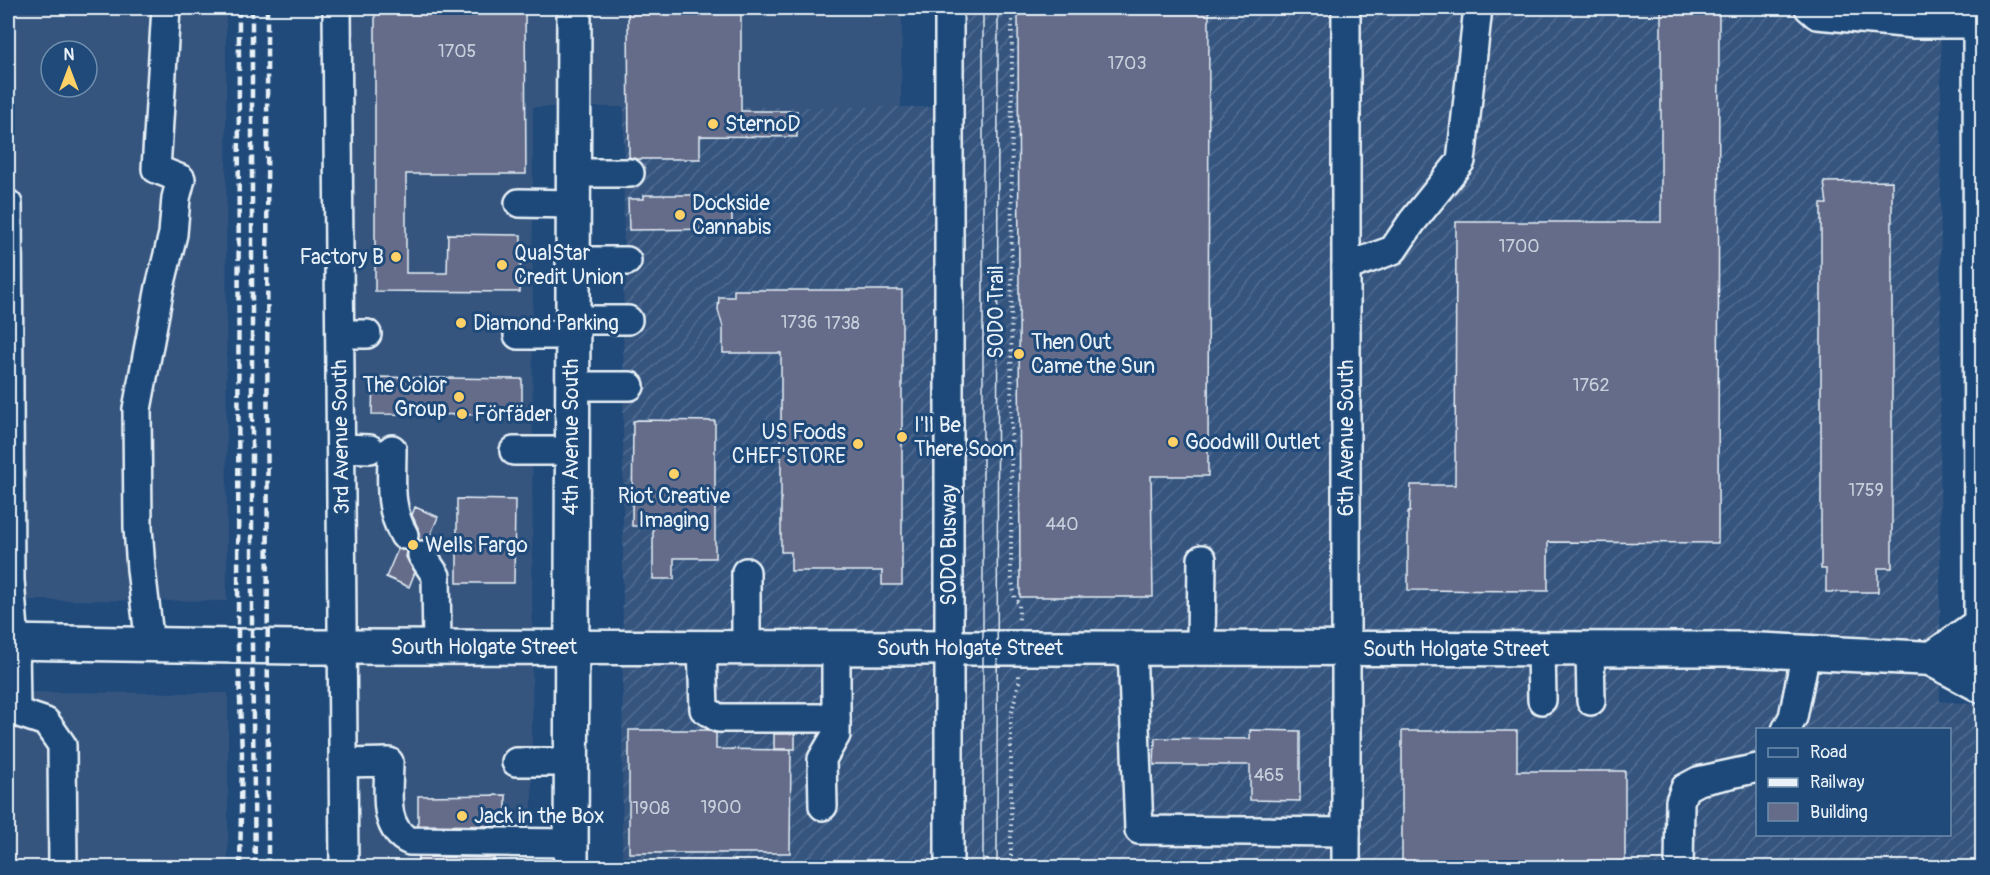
<svg xmlns="http://www.w3.org/2000/svg" width="1990" height="875" font-family="Pangolin,sans-serif">
<style>
.built{fill:#34547f;fill-rule:evenodd}
.industrial{fill:url(#industrial-furrows);fill-rule:evenodd}
.building{fill:#656c8a;stroke:#e8f1f8;stroke-width:1.5}
.lines{fill:none;stroke-linecap:round;stroke-linejoin:round}
.minor-casing{stroke:#e8f1f8;stroke-width:32}
.major-casing{stroke:#e8f1f8;stroke-width:38}
.path{stroke:#e8f1f8;stroke-width:4;stroke-dasharray:1.5 4.5;stroke-linecap:butt}
.minor{stroke:#1f4a7a;stroke-width:27}
.major{stroke:#1f4a7a;stroke-width:33}
.tram{stroke:#e8f1f8;stroke-width:1.5}
.rail{stroke:#e8f1f8;stroke-width:4.5;stroke-dasharray:9 4.5;stroke-linecap:butt}
.poi-dot{fill:#ffd166;stroke:#1f4a7a;stroke-width:2}
.labels{text-anchor:middle;dominant-baseline:central;stroke-width:6;stroke-linejoin:round;paint-order:stroke}
.number-label{font-size:18px;fill:#c7d0dc}
.poi-label{font-size:21px;fill:#e8f1f8;stroke:#1f4a7a;text-anchor:start}
.street-label{font-size:21px;fill:#e8f1f8;stroke:#1f4a7a}
</style>
<defs>
<pattern id="industrial-furrows" width="10" height="10" patternUnits="userSpaceOnUse" patternTransform="scale(1.5)"><rect width="10" height="10" fill="#34547f"/><path d="M-1 1l2-2M0 10L10 0M9 11l2-2" fill="none" stroke="#516d92"/></pattern>
</defs>
<rect width="100%" height="100%" fill="#1f4a7a"/>
<filter id="ink" filterUnits="userSpaceOnUse"><feTurbulence type="fractalNoise" baseFrequency=".0167" numOctaves="2"/><feDisplacementMap in="SourceGraphic" scale="12" xChannelSelector="R" yChannelSelector="G"/><feConvolveMatrix kernelMatrix="1 2 1 2 8 2 1 2 1" color-interpolation-filters="sRGB"/></filter>
<g filter="url(#ink)">
<!-- built -->
<g class="built">
<path d="M8,8H226L227,601L8,600ZM51,51H87V87H51Z"/>
<polygon points="352,8 902,8 901,107 533,107 532,867 360,867"/>
<polygon points="8,692 228,693 228,867 8,868"/>
</g>
<!-- industrial -->
<path class="industrial" d="M936,8H1941L1940,701L1982,705V867L622,868L624,107H938ZM1758,730H1950V834H1758Z"/>
<!-- building -->
<g class="building">
<polygon points="375,8 525,8 526,174 406,174 406,273 447,273 448,234 521,235 520,292 375,291"/>
<polygon points="628,8 741,8 741,111 797,111 797,137 700,136 700,159 637,159 629,157"/>
<polygon points="1018,8 1209,8 1208,476 1151,476 1153,597 1020,597"/>
<polygon points="1661,8 1719,8 1718,543 1548,542 1548,591 1408,590 1408,512 1410,512 1411,485 1455,485 1456,222 1661,222"/>
<polygon points="1892,181 1892,568 1878,568 1878,592 1826,592 1826,569 1821,569 1821,204 1827,204 1824,182"/>
<polygon points="644,195 694,195 694,200 732,200 732,229 629,230 628,199 644,199"/>
<polygon points="734,290 902,290 902,585 882,585 882,571 791,571 791,552 781,552 781,353 723,353 723,327 718,310 719,297 734,297"/>
<polygon points="373,377 522,379 522,415 372,414"/>
<polygon points="638,420 715,421 715,558 674,558 674,579 653,579 653,526 632,526 633,421"/>
<polygon points="457,499 515,500 514,583 457,583"/>
<polygon points="415,507 438,517 428,541 418,540 418,528 412,515"/>
<polygon points="398,549 407,550 406,557 415,572 409,587 386,577"/>
<polygon points="629,730 708,730 716,733 716,749 791,750 790,853 629,853"/>
<polygon points="1250,730 1300,731 1300,801 1250,800 1250,765 1154,765 1155,738 1250,739"/>
<polygon points="1402,731 1517,731 1517,771 1625,771 1625,867 1402,867"/>
<rect x="774" y="734" width="21" height="15"/>
<polygon points="506,795 506,826 418,825 418,796"/>
<polygon points="418,857 494,858 494,867 418,867"/>
</g>
<g class="lines">
<!-- minor casing -->
<g class="minor-casing">
<g id="minor">
<polyline points="337,8 344,868"/>
<polyline points="949,8 949,868"/>
<polyline points="1346,8 1346,868"/>
<polyline points="1809,8 1817,15 1914,24 1977,24"/>
<polyline points="1977,8 1978,626"/>
<polyline points="572,173 630,173"/>
<polyline points="519,203 572,204"/>
<polyline points="8,204 10,580 15,642 16,712 46,722 62,745 63,868"/>
<polyline points="572,261 627,261"/>
<polyline points="1346,267 1393,250 1412,222 1461,161 1478,8"/>
<polyline points="572,320 628,320"/>
<polyline points="340,334 367,334"/>
<polyline points="518,335 572,335"/>
<polyline points="572,386 630,386"/>
<polyline points="341,448 370,449"/>
<path d="M392,449C392,480 388,508 404,535"/>
<polyline points="514,451 571,451"/>
<polyline points="422,555 436,576 437,647"/>
<polyline points="746,572 746,647"/>
<polyline points="150,645 141,569 138,527 137,409 160,287 173,234 176,198 181,179 156,169 166,8"/>
<polyline points="702,647 704,709 718,718 836,718"/>
<polyline points="1132,648 1139,830 1346,832"/>
<polyline points="1201,649 1202,559"/>
<polyline points="1590,649 1591,701"/>
<polyline points="1541,650 1542,700"/>
<polyline points="1786,730 1793,717 1806,652"/>
<polyline points="516,762 571,762"/>
<path d="M344,763L389,762C389,788 381,829 410,841L571,843"/>
<polyline points="823,806 822,759 836,735 836,647"/>
<polyline points="1679,868 1680,801 1685,788 1698,781 1758,768"/>
</g>
</g>
<!-- major casing -->
<g class="major-casing">
<g id="major">
<polyline points="8,642 297,647 1739,649 1982,661"/>
<polyline points="1932,659 1978,626 1982,626"/>
<polyline points="1937,662 1982,686"/>
<polyline points="571,868 574,8"/>
</g>
</g>
<!-- path -->
<g class="path">
<polyline points="1012,8 1011,574 1015,600 1019,603 1019,622"/>
<polyline points="1011,868 1011,715 1019,682 1019,675"/>
</g>
<!-- minor -->
<use href="#minor" class="minor"/>
<!-- major -->
<use href="#major" class="major"/>
<!-- tram -->
<g class="tram">
<polyline points="983,868 983,8"/>
<polyline points="997,868 998,8"/>
</g>
<!-- rail -->
<g class="rail">
<polyline points="239,8 238,646 242,754 240,868"/>
<polyline points="252,8 252,646 255,868"/>
<polyline points="267,8 268,868"/>
</g>
</g>
</g>
<!-- markers -->
<g class="poi-dot">
<circle cx="713" cy="124" r="6"/>
<circle cx="680" cy="215" r="6"/>
<circle cx="396" cy="257" r="6"/>
<circle cx="502" cy="265" r="6"/>
<circle cx="461" cy="323" r="6"/>
<circle cx="1019" cy="354" r="6"/>
<circle cx="459" cy="397" r="6"/>
<circle cx="462" cy="414" r="6"/>
<circle cx="902" cy="437" r="6"/>
<circle cx="1173" cy="442" r="6"/>
<circle cx="858" cy="444" r="6"/>
<circle cx="674" cy="474" r="6"/>
<circle cx="413" cy="545" r="6"/>
<circle cx="462" cy="816" r="6"/>
</g>
<g class="labels">
<!-- number labels -->
<g class="number-label">
<text x="457" y="51">1705</text>
<text x="1127" y="63">1703</text>
<text x="1519" y="246">1700</text>
<text x="799" y="322">1736</text>
<text x="842" y="323">1738</text>
<text x="1591" y="385">1762</text>
<text x="1866" y="490">1759</text>
<text x="1062" y="524">440</text>
<text x="1269" y="775">465</text>
<text x="721" y="807">1900</text>
<text x="651" y="808">1908</text>
</g>
<!-- poi labels -->
<g class="poi-label">
<text x="725" y="124">SternoD</text>
<text x="692" y="203">Dockside<tspan x="692" dy="24">Cannabis</tspan></text>
<text x="514" y="253">QualStar<tspan x="514" dy="24">Credit Union</tspan></text>
<text x="384" y="257" text-anchor="end">Factory B</text>
<text x="473" y="323">Diamond Parking</text>
<text x="1031" y="342">Then Out<tspan x="1031" dy="24">Came the Sun</tspan></text>
<text x="447" y="385" text-anchor="end">The Color<tspan x="447" dy="24">Group</tspan></text>
<text x="474" y="414">Förfäder</text>
<text x="914" y="425">I'll Be<tspan x="914" dy="24">There Soon</tspan></text>
<text x="846" y="432" text-anchor="end">US Foods<tspan x="846" dy="24">CHEF'STORE</tspan></text>
<text x="1185" y="442">Goodwill Outlet</text>
<text x="674" y="496" text-anchor="middle">Riot Creative<tspan x="674" dy="24">Imaging</tspan></text>
<text x="425" y="545">Wells Fargo</text>
<text x="474" y="816">Jack in the Box</text>
</g>
<!-- street labels -->
<g class="street-label">
<text transform="translate(996 312) rotate(-90)">SODO Trail</text>
<text transform="translate(341 437) rotate(-91)">3rd Avenue South</text>
<text transform="translate(571 437) rotate(-90)">4th Avenue South</text>
<text transform="translate(1346 438) rotate(-90)">6th Avenue South</text>
<text transform="translate(949 545) rotate(-90)">SODO Busway</text>
<text x="484" y="647">South Holgate Street</text>
<text x="970" y="648">South Holgate Street</text>
<text x="1456" y="649">South Holgate Street</text>
</g>
</g>
<!-- margin -->
<rect width="1990" height="875" fill="none" stroke="#1f4a7a" stroke-width="30"/>
<rect x="15" y="15" width="1960" height="845" fill="none" stroke="#e8f1f8" stroke-width="2" filter="url(#ink)"/>
<!-- legend -->
<rect x="1756" y="728" width="195" height="108" fill="#1f4a7a" stroke="#6f8dac" stroke-width="1.5"/>
<rect x="1768" y="748" width="30" height="9" fill="#1f4a7a" stroke="#6f8dac" stroke-width="1.5"/>
<text x="1810" y="758" font-size="18" fill="#e8f1f8">Road</text>
<rect x="1768" y="778" width="30" height="9" fill="#e8f1f8" stroke="#6f8dac" stroke-width="1.5"/>
<text x="1810" y="788" font-size="18" fill="#e8f1f8">Railway</text>
<rect x="1768" y="803" width="30" height="18" fill="#656c8a" stroke="#6f8dac" stroke-width="1.5"/>
<text x="1810" y="818" font-size="18" fill="#e8f1f8">Building</text>
<!-- north arrow -->
<g transform="translate(69 69)"><circle r="28" fill="#1f4a7a" stroke="#6f8dac" stroke-width="1.5"/>
<path d="M0-4.5L10 22L0 15L-10 22Z" fill="#ffd166"/>
<text y="-9" font-size="16" font-weight="bold" text-anchor="middle" fill="#e8f1f8">N</text>
</g>
</svg>
